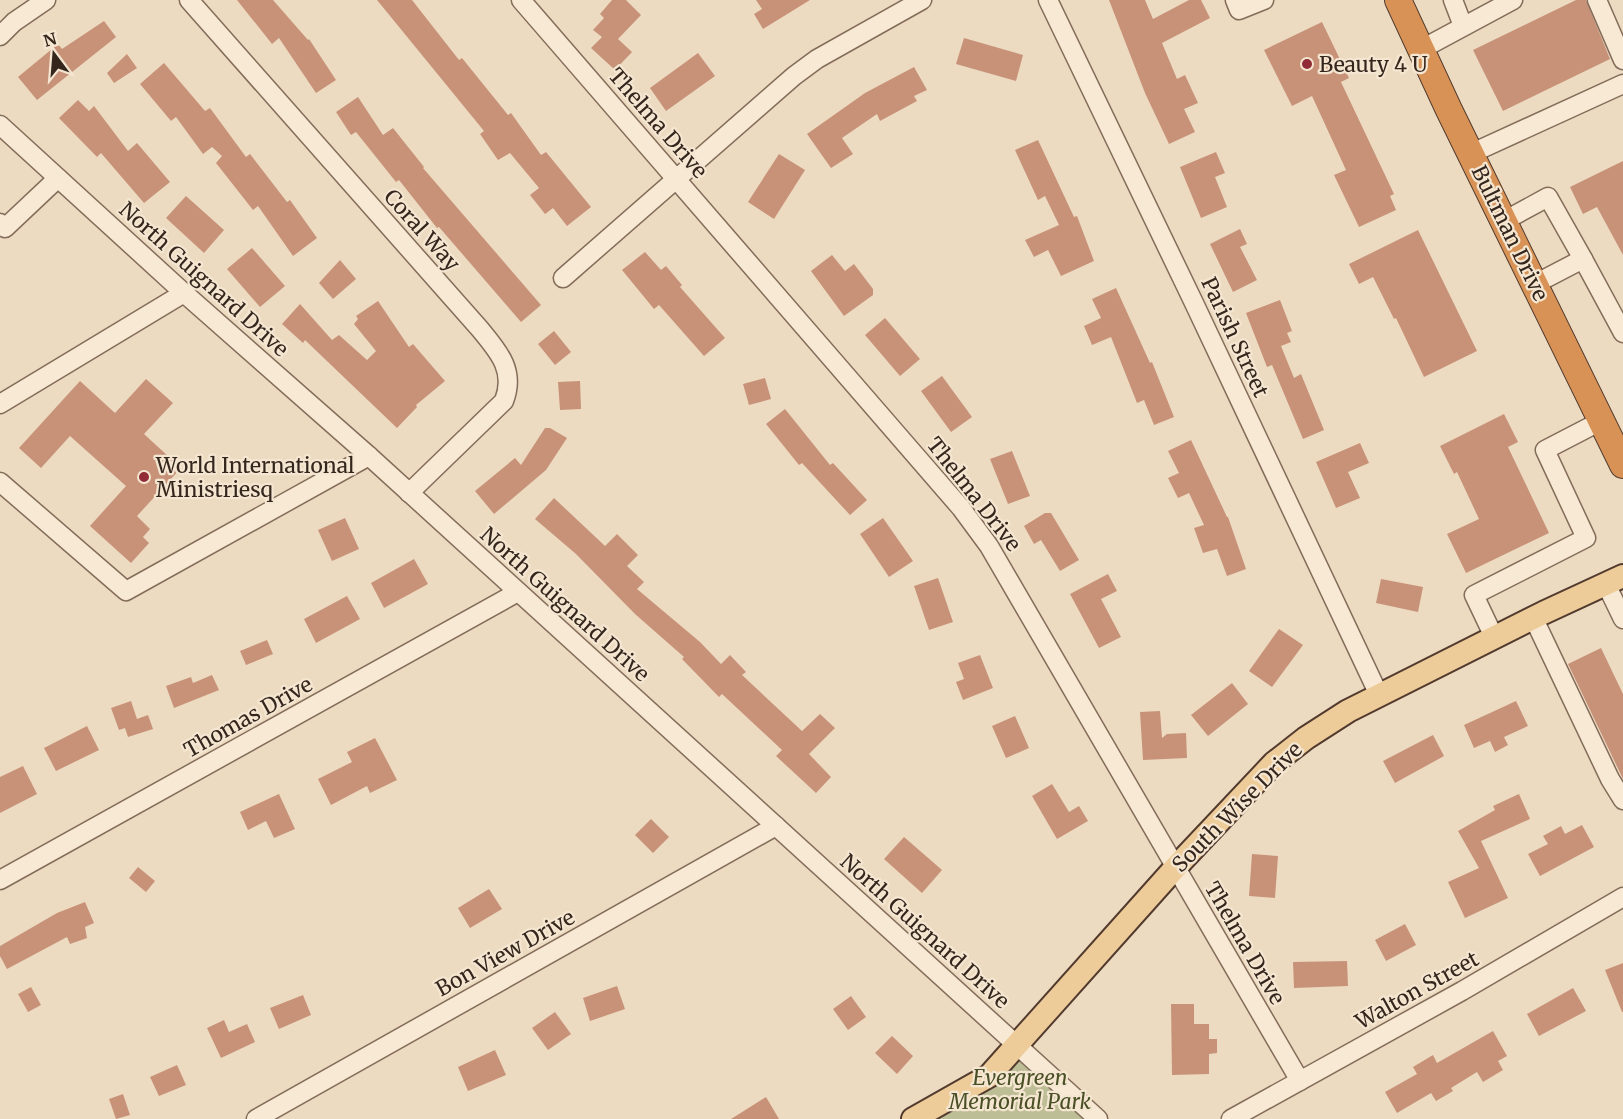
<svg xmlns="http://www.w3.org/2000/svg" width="1623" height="1119" font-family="Merriweather,serif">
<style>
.cemetery{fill:#bdbe95}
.building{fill:#c89279}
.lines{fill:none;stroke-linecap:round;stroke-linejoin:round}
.minor-casing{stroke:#846c5a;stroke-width:21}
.major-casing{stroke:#523b2e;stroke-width:26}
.highway-casing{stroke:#523b2e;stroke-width:28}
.minor{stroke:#f7e9d4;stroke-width:18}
.major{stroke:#eecc9a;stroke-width:22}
.highway{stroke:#d89255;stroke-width:26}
.poi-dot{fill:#912c37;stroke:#f4e6d1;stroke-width:2}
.labels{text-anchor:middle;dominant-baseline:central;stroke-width:4.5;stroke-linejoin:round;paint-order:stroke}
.poi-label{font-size:21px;fill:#35261d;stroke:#f4e6d1;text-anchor:start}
.street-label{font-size:21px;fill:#35261d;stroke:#f4e6d1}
.park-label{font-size:21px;font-style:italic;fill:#4a5025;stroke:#f4e6d1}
</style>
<rect width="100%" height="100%" fill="#ecdbc1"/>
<!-- cemetery -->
<polygon class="cemetery" points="1018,1046 1099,1119 913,1119"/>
<!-- building -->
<g class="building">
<polygon points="237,0 273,0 308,40 309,39 336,80 316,93 279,38 272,44"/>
<polygon points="377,0 412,0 459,60 462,58 508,115 511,113 541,155 546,152 591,207 567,226 553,208 545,214 530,195 539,188 510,153 498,160 480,134 484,131"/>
<polygon points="612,0 626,0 641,15 618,39 632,52 615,70 591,48 602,37 593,30 604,18 600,14"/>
<polygon points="756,0 810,0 763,29 754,14 762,9"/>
<polygon points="1109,0 1145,0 1153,19 1189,0 1201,0 1210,18 1162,43 1177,79 1185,75 1198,103 1184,109 1195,132 1169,144 1145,93"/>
<polygon points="1576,0 1586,0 1610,59 1503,111 1473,50"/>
<polygon points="104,21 116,37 37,100 18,77 58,44 62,49"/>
<polygon points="1322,22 1349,78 1341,82 1394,194 1390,196 1396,210 1359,227 1334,175 1346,170 1312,96 1292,106 1264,50"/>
<polygon points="964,38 1023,55 1016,81 956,64"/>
<polygon points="698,53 715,76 666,111 650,88"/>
<polygon points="127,54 137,68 114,83 107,73"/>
<polygon points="164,63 205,111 210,108 246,157 250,154 287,202 290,200 317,238 293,256 258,206 253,210 216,163 222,156 212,147 203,154 176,117 171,121 140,84"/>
<polygon points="914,67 927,90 914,96 917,101 880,121 877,114 842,138 853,154 831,168 807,134 865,93"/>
<polygon points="358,97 383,135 393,128 424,167 423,168 541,305 521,322 439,227 437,228 399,180 396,182 356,132 351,135 336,112"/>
<polygon points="78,100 89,111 94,106 128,151 137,143 170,182 144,203 101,153 97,157 59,118"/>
<polygon points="1038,140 1074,217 1077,216 1094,261 1061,276 1048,250 1034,257 1025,240 1059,225 1045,196 1038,200 1015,150"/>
<polygon points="1216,152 1225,173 1215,177 1227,207 1201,218 1180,167"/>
<polygon points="779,154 805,170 774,219 748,202"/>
<polygon points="1623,161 1623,255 1597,207 1583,214 1570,187"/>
<polygon points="186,196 224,230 204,253 166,218"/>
<polygon points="1240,229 1247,244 1240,247 1257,280 1233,292 1210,244"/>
<polygon points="1418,230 1477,351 1424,377 1396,318 1394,319 1373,277 1359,284 1349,264"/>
<polygon points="252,248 285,286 260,307 227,269"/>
<polygon points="645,252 661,270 666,266 682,285 680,287 725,338 704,356 659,305 654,309 622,270"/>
<polygon points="832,255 845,271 854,264 873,289 873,295 844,316 811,271"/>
<polygon points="340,260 356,279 333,299 319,283"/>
<polygon points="1116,288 1150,363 1152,362 1174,417 1154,425 1144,400 1137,403 1111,337 1092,345 1084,326 1101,318 1092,299"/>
<polygon points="1280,300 1292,331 1287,333 1291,342 1281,346 1294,378 1301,374 1324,430 1303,439 1272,365 1267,367 1246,313"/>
<polygon points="378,301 409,347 413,344 445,381 416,405 417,407 397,428 305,340 303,343 282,324 300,304 332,340 339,335 367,360 376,351 354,324 358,319 356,316"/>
<polygon points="885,318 920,359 900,376 865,335"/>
<polygon points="554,331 571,352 555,365 538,344"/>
<polygon points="942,376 972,417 951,432 921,391"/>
<polygon points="765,378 771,399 749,405 743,384"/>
<polygon points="146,379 173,403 144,434 181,468 137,516 150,529 143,537 149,543 131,563 90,526 126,486 70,436 41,468 19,448 80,381 115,413"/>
<polygon points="580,381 581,409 560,410 558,382"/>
<polygon points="785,409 830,465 833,463 867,500 850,515 802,463 799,465 766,424"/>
<polygon points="1504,414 1518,442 1508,447 1549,533 1466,573 1447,534 1479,519 1457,472 1454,474 1440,446"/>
<polygon points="545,428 550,428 567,438 546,470 494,514 475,491 515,458 521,465"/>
<polygon points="1191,440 1227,517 1228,517 1246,569 1227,576 1217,549 1203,553 1194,528 1204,525 1189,493 1178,498 1168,478 1179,473 1168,451"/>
<polygon points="1360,443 1369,463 1348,472 1360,498 1336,508 1316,462"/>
<polygon points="1012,451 1030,496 1008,504 990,459"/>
<polygon points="554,498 605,546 617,534 638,555 627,566 644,582 637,589 700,642 721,664 730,655 746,672 742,675 802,731 820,714 835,728 809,754 831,777 816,793 776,756 782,750 722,694 719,697 682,659 684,657 635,614 576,554 535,519"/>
<polygon points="1045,513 1051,513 1079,560 1060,571 1041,540 1034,544 1024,526"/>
<polygon points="345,518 359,549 332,561 318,530"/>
<polygon points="883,518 913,561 889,577 860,534"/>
<polygon points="414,559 428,584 384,608 371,583"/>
<polygon points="1108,574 1117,591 1101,599 1121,637 1099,648 1070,594"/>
<polygon points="938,578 953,622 929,630 914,586"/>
<polygon points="1381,579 1423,587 1418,612 1376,603"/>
<polygon points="347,596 360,619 316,643 304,619"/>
<polygon points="1279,629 1303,645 1272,687 1249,671"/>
<polygon points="267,640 273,654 246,665 240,651"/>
<polygon points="1601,648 1623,694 1623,779 1568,664"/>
<polygon points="980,655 993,688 963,700 956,682 964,679 958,663"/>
<polygon points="212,675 219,690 174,708 166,686 191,677 193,683"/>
<polygon points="1232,683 1248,704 1208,736 1191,715"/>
<polygon points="131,701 137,719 148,715 153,729 128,737 125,728 119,730 111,708"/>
<polygon points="1516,701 1528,726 1504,737 1508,745 1495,752 1490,741 1474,748 1464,725"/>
<polygon points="1160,711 1162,738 1167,734 1186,733 1187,758 1143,760 1140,712"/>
<polygon points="1015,716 1029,748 1006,758 992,726"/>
<polygon points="87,726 99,750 56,771 44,748"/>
<polygon points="1433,735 1444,756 1395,783 1383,761"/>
<polygon points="375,738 397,780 370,793 367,786 331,805 318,779 352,762 347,752"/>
<polygon points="23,766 37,794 0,813 0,777"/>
<polygon points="1052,784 1069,812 1079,806 1088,821 1057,839 1032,796"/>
<polygon points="279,794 295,829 274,838 266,821 248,830 240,812"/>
<polygon points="1519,794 1530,819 1481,841 1508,898 1465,918 1448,882 1479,868 1458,831 1495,810 1493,806"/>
<polygon points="651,819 669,837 653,853 635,835"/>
<polygon points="1582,825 1594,847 1540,876 1528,854 1548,844 1543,836 1561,826 1565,834"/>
<polygon points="904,837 942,870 922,893 884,859"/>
<polygon points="1252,854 1278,856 1275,898 1249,896"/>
<polygon points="138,867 155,881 146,892 129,878"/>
<polygon points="489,889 502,909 470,928 458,908"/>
<polygon points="85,902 94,923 85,927 87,938 70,944 67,937 7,969 0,956 0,946 57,913"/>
<polygon points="1405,924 1416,945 1386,961 1375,940"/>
<polygon points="1347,961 1348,986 1294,988 1293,962"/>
<polygon points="1623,963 1623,1012 1622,1012 1605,970"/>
<polygon points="617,986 625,1009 590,1021 583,998"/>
<polygon points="31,987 41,1005 28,1012 18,994"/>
<polygon points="1573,988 1586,1011 1539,1036 1527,1014"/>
<polygon points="303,995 311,1015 279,1029 270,1008"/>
<polygon points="851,996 866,1017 848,1030 833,1009"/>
<polygon points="1171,1004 1194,1004 1194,1024 1209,1024 1209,1039 1217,1039 1217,1053 1209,1054 1209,1074 1172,1075"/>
<polygon points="555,1012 571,1034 548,1050 532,1028"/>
<polygon points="224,1020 229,1032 247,1024 255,1042 221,1058 207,1028"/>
<polygon points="1493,1031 1507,1056 1498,1061 1503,1070 1483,1082 1477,1072 1451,1088 1453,1091 1436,1101 1431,1093 1397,1113 1385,1092 1417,1074 1413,1067 1433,1055 1437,1063"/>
<polygon points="892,1036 913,1056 897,1074 875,1053"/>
<polygon points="495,1050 506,1075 468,1091 458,1067"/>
<polygon points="177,1065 186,1085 159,1096 150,1077"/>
<polygon points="123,1094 130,1115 116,1119 109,1099"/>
<polygon points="766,1097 779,1119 731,1119"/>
</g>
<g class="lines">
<!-- minor casing -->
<g class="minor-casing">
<g id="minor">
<path d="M189,0L479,328C498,351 516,370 504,401L409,493"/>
<polyline points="521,0 961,508 989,546 1300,1081"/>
<polyline points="1048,0 1194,303 1379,695"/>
<polyline points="1235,0 1239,10 1264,0"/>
<polyline points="1453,0 1463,26"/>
<polyline points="1597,0 1623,60"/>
<polyline points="0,36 14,22 46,0"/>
<polyline points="1420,50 1513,0"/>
<polyline points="0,125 184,293 369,456 1098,1119"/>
<polyline points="1470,154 1623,84"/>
<polyline points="1504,221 1548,197 1583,259"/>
<polyline points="0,223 5,228 58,178"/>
<polyline points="563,278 794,76 817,59 922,0"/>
<polyline points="1535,284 1583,259 1623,333"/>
<polyline points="0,404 184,293"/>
<polyline points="0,482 126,591 369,456"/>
<polyline points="1606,584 1623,619"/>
<polyline points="1533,617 1610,779 1623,800"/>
<polyline points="1494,637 1474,595 1586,538 1545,450 1601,421"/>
<polyline points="0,880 518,592"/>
<polyline points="256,1119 776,826"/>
<polyline points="1231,1119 1462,991 1623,897"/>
</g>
</g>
<!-- major casing -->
<g class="major-casing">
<polyline id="major" points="913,1119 989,1076 1175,868 1274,763 1306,738 1348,711 1543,613 1623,576"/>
</g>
<!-- highway casing -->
<g class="highway-casing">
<polyline id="highway" points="1398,0 1449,110 1623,465"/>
</g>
<!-- minor -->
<use href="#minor" class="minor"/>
<!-- major -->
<use href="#major" class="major"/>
<!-- highway -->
<use href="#highway" class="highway"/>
</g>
<!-- markers -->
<g class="poi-dot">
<circle cx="1307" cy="64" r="6"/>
<circle cx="144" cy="477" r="6"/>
</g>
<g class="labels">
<!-- poi labels -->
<g class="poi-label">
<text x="1319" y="64">Beauty 4 U</text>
<text x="156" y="465">World International<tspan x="156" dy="24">Ministriesq</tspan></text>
</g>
<!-- street labels -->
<g class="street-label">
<text transform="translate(658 123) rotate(49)">Thelma Drive</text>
<text transform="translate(422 230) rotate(48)">Coral Way</text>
<text transform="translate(1510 233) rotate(64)">Bultman Drive</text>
<text transform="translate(204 279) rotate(42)">North Guignard Drive</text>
<text transform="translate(1235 337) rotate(65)">Parish Street</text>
<text transform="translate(974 494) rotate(52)">Thelma Drive</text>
<text transform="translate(565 604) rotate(42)">North Guignard Drive</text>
<text transform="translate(248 717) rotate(-29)">Thomas Drive</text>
<text transform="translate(1237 807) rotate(-45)">South Wise Drive</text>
<text transform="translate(925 931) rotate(42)">North Guignard Drive</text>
<text transform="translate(1245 943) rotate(60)">Thelma Drive</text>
<text transform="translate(505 953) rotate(-29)">Bon View Drive</text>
<text transform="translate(1417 990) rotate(-29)">Walton Street</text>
</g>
<!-- park labels -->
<g class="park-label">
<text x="1020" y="1077">Evergreen<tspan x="1020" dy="24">Memorial Park</tspan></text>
</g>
</g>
<!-- north arrow -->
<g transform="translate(54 54) rotate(344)" stroke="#f4e6d1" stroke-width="4.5" paint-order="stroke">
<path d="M0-4.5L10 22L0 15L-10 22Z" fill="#35261d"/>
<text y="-9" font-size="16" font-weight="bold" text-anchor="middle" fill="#35261d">N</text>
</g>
</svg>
